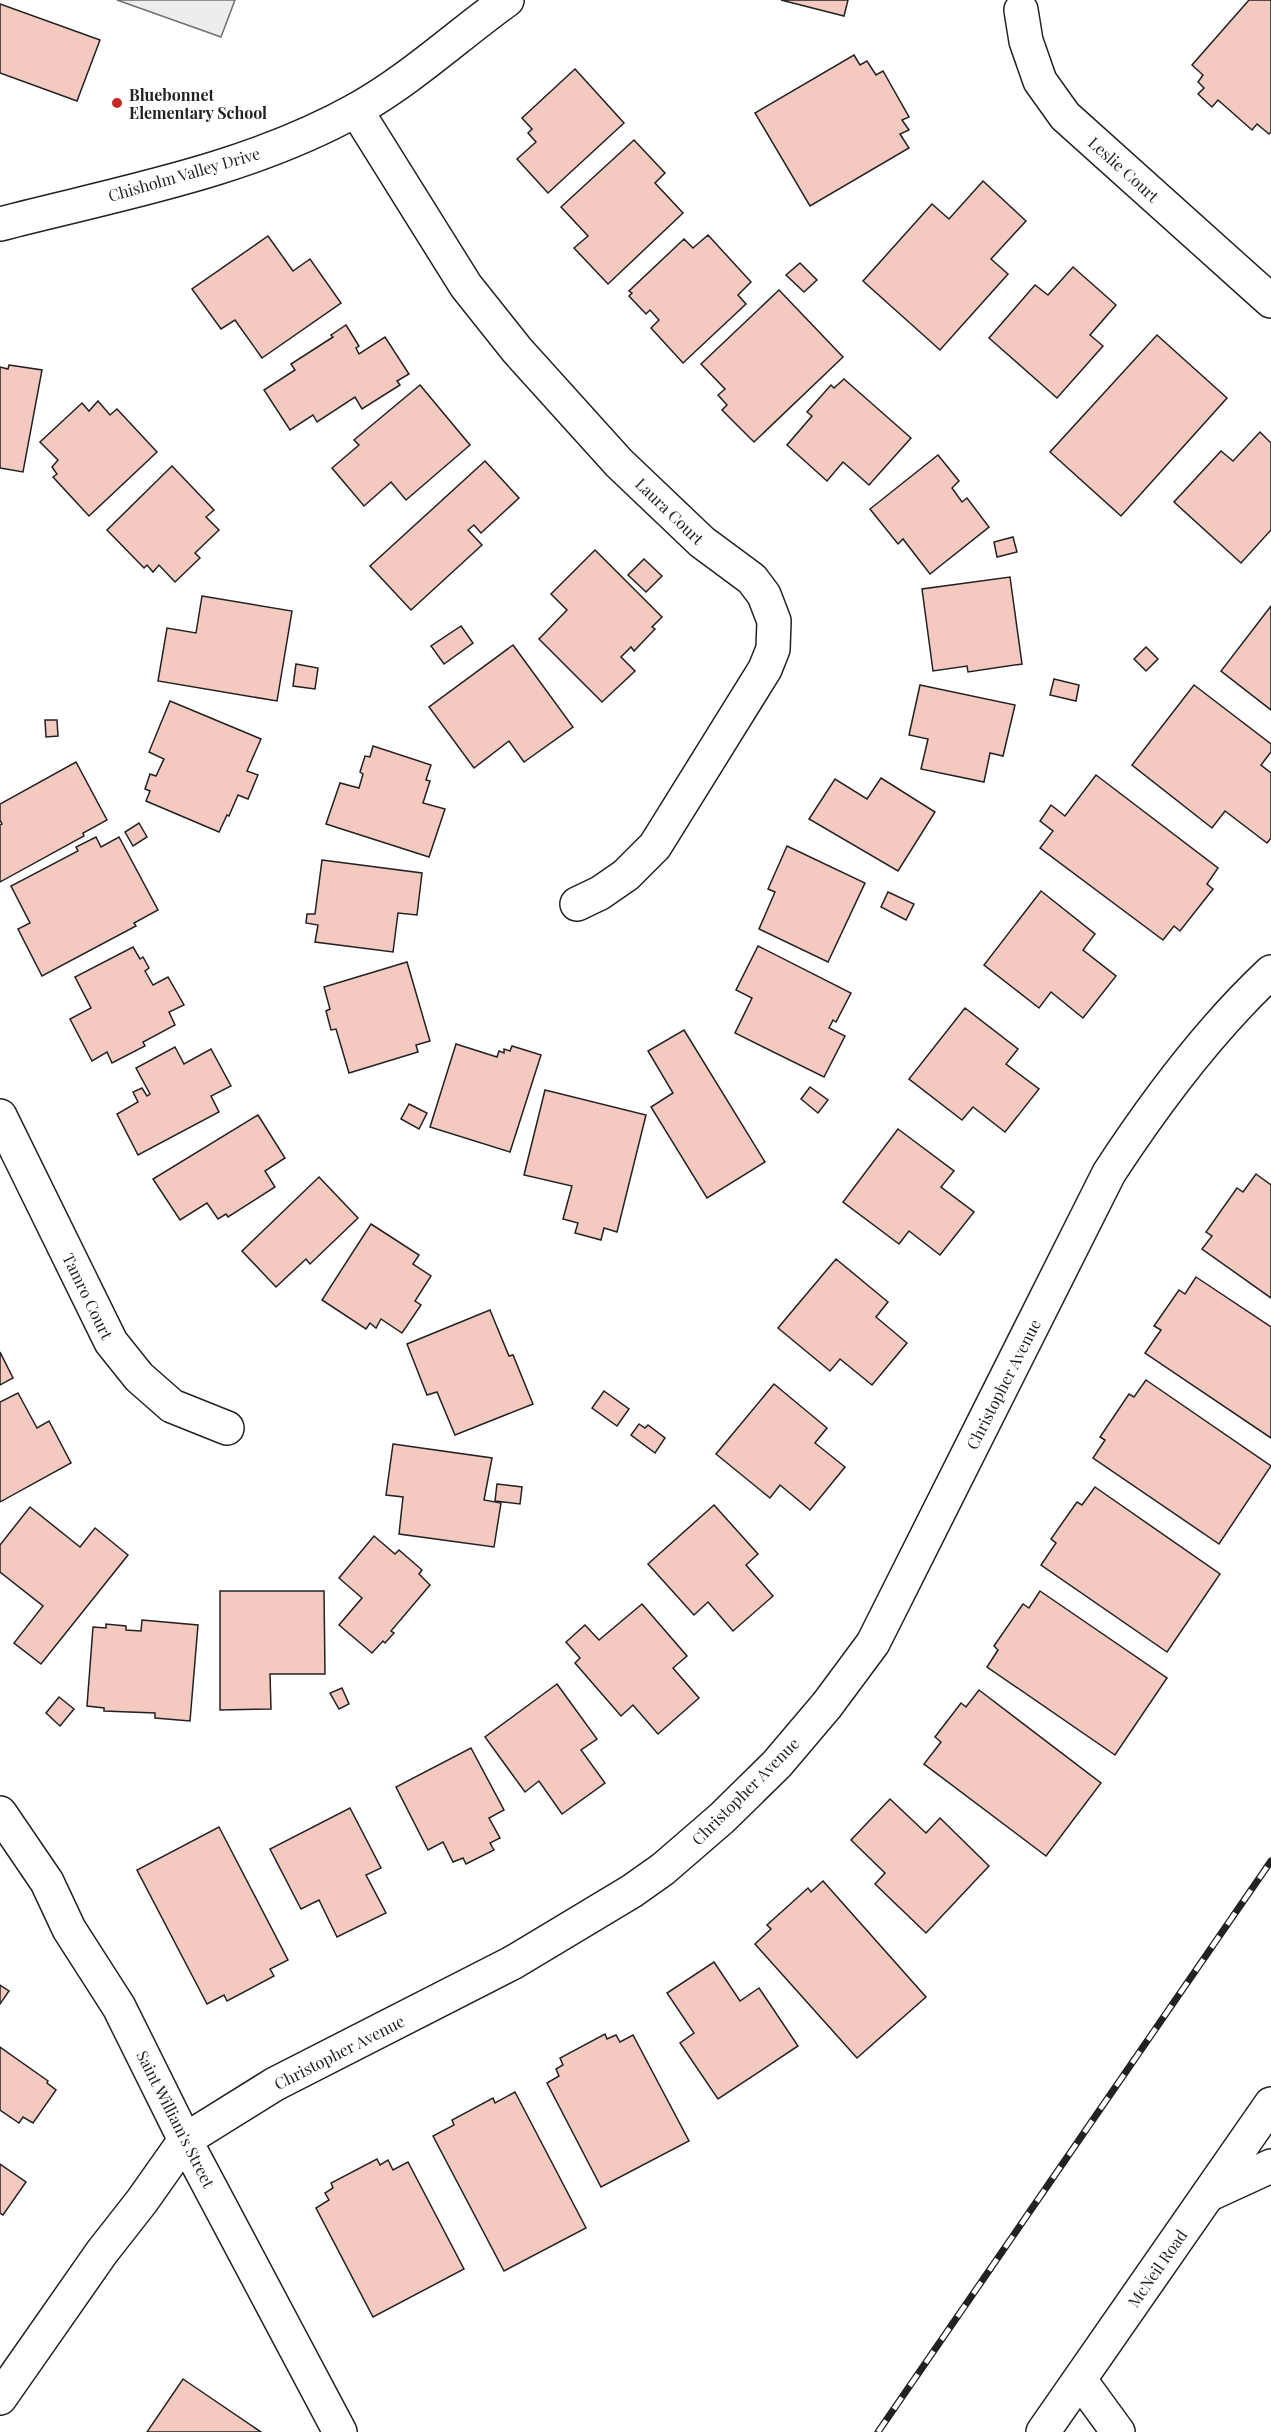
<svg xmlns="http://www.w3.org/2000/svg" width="1271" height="2432" font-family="'Playfair Display',serif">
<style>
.parking{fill:#ededed;stroke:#6f6f6f;stroke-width:1.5}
.building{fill:#f3c9c0;stroke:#222;stroke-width:1.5}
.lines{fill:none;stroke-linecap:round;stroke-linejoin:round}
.minor-casing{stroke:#222;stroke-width:36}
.major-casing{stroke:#222;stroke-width:36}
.minor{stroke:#fff;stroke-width:33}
.major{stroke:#fff;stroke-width:33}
.rail-casing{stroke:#222;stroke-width:7}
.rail{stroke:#fff;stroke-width:4.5;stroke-dasharray:14;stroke-linecap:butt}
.poi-dot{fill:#c62828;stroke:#fff;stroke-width:2}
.labels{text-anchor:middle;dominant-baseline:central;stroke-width:4.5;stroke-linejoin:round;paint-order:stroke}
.poi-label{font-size:16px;font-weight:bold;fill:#222;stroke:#fff;text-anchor:start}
.street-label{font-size:16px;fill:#222;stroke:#fff}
</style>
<rect width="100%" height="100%" fill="#fff"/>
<!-- parking -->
<polygon class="parking" points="117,0 235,0 221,37"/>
<!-- building -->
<g class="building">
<polygon points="781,0 848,0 844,16"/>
<polygon points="1249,0 1271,0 1271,132 1269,134 1257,124 1252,130 1218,100 1212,107 1198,94 1204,88 1198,82 1203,75 1192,65"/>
<polygon points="0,4 100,40 77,101 0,73"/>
<polygon points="854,55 860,65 867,61 876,75 883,71 909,117 902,120 909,130 900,134 909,148 810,206 755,113"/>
<polygon points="575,69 624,123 548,193 517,159 536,142 528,133 532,129 522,118"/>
<polygon points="634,140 665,173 655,183 683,213 608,284 574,248 588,236 561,207"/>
<polygon points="983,181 1026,221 991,259 1008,274 940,350 863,281 932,204 949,219"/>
<polygon points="708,235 751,282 738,295 746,304 683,363 651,328 659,320 650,310 646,314 629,296 632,293 629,291 684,239 693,248"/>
<polygon points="268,236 293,271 310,259 341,303 262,358 235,320 221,329 192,289"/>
<polygon points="800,263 817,280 804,292 786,275"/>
<polygon points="1073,267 1116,305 1090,335 1103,346 1057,398 989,338 1035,285 1048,295"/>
<polygon points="779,290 843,357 754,442 722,410 727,405 718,395 725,389 701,364"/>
<polygon points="346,325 359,346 356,348 359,354 385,337 409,374 397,381 400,385 362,409 355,397 317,422 313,415 290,430 264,390 295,370 291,364 333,337 331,335"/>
<polygon points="1157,335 1227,398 1121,516 1050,452"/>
<polygon points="9,365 42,370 23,472 0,468 0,367 8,369"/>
<polygon points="844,379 911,438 869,485 843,462 827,481 787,445 812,416 807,412 831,385 834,388"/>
<polygon points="420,385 470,445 406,500 391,482 364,506 332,468 359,445 354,440"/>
<polygon points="98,401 110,415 117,409 157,452 89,516 53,477 57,474 52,467 58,460 40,442 82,403 89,411"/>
<polygon points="1260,432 1271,443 1271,530 1241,563 1174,502 1221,451 1233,461"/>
<polygon points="938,455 959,481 952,488 962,502 967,498 989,527 930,574 903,539 898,544 870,509"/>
<polygon points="485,461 519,498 481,533 474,525 468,530 482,545 411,610 370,566"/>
<polygon points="172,466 214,510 206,517 219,530 195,553 200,558 175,582 159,565 153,572 147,565 144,568 107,530"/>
<polygon points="1013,537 1017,552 997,557 994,542"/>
<polygon points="595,550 662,617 652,627 655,629 634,651 631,647 621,657 635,671 602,702 539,639 567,610 551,594"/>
<polygon points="644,559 662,576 646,592 628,575"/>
<polygon points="1010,577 1022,664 968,672 967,666 933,671 922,589"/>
<polygon points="202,596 292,611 277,701 158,681 167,628 196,633"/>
<polygon points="1271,606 1271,710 1221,671"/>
<polygon points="461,626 473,643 444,664 431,646"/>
<polygon points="513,645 573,727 524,762 509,741 474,768 429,707"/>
<polygon points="1146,647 1158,659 1146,671 1134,659"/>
<polygon points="296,664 318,668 315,689 293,686"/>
<polygon points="1054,679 1079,685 1076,701 1050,695"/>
<polygon points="920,685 1015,705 1003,756 990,753 984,782 921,769 928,739 909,735"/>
<polygon points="1194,685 1271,744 1271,752 1261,765 1271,773 1271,838 1267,843 1225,811 1212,828 1132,765"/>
<polygon points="170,701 261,739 247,771 258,775 248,799 238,795 229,816 227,815 219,832 146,801 150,791 145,789 150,774 156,776 164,759 149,752"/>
<polygon points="45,720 57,720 58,736 46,737"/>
<polygon points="373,746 431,765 426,780 430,781 423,803 445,809 429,857 326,824 340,783 359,788 363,774 360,772 365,756 370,757"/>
<polygon points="76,762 107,820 83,833 84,836 0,882 0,825 2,824 0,820 0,804"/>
<polygon points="1096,775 1218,868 1207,884 1213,889 1180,931 1174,926 1163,940 1040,848 1053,831 1040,821 1051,805 1065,816"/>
<polygon points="881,778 935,812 898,871 809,819 835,779 867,799"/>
<polygon points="139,823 147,837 133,846 125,832"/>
<polygon points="96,837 101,847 119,837 158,910 134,923 136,926 42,976 18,929 30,923 11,886 78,851 76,847"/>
<polygon points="787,846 865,883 828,962 759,929 775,892 768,889"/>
<polygon points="322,860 422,873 417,915 398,913 393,952 315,942 318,925 306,923 307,914 315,914"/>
<polygon points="1041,891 1095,934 1083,950 1116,976 1083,1018 1051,992 1039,1008 984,965"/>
<polygon points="888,892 914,904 906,920 881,907"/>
<polygon points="758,946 851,993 836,1022 833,1020 829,1028 845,1036 824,1077 735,1033 752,998 736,990"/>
<polygon points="133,947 140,959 143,957 149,968 145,971 153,985 168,977 184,1005 169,1012 175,1025 143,1042 145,1046 112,1063 107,1052 92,1061 70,1019 91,1008 75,977"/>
<polygon points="407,962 430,1041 416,1045 418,1052 349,1073 336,1029 331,1030 326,1011 330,1009 324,987"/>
<polygon points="965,1008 1018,1049 1006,1064 1039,1089 1005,1132 973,1107 962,1120 909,1079"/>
<polygon points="684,1030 765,1162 707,1198 651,1107 673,1093 648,1051"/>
<polygon points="456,1044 497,1057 499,1051 504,1053 504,1049 510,1051 512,1046 541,1055 510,1152 430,1127"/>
<polygon points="175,1047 184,1064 211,1049 231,1086 211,1096 219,1112 138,1155 117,1114 138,1102 133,1092 142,1088 147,1096 150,1094 136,1068"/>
<polygon points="810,1087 828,1100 818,1113 801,1099"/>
<polygon points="545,1090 646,1115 617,1232 604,1228 601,1240 575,1233 578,1223 563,1219 572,1186 524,1175"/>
<polygon points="409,1104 427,1113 419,1129 401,1119"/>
<polygon points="258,1115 285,1158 265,1171 275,1187 228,1217 226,1214 218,1219 207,1203 180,1220 153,1179"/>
<polygon points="898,1129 954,1171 941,1187 974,1212 940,1255 909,1231 899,1244 843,1202"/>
<polygon points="1256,1174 1271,1185 1271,1298 1202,1249 1212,1236 1206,1232 1237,1188 1243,1192"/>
<polygon points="319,1177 358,1218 310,1264 306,1259 276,1287 242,1251"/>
<polygon points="371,1224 419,1255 413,1264 431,1276 415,1301 421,1305 402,1333 381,1319 376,1328 370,1323 366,1329 322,1300"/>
<polygon points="836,1259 888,1302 876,1317 907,1343 872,1385 840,1359 830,1371 778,1328"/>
<polygon points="1196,1277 1271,1327 1271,1438 1145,1353 1161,1330 1154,1326 1179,1290 1185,1294"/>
<polygon points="490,1310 509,1356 513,1355 533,1404 455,1435 437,1392 427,1395 407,1344"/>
<polygon points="0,1352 13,1378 0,1385"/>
<polygon points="1146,1380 1271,1466 1219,1544 1093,1458 1105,1440 1100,1437 1129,1394 1134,1397"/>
<polygon points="774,1384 827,1428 815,1443 845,1467 810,1510 780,1485 770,1498 716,1454"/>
<polygon points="604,1391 629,1409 617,1426 592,1408"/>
<polygon points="18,1393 37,1428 49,1421 71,1463 0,1502 0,1402"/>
<polygon points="639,1424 645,1428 648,1425 665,1438 655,1453 631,1435"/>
<polygon points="393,1444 492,1458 484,1500 501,1503 494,1547 399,1534 403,1497 386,1495"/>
<polygon points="497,1484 522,1487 520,1504 495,1501"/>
<polygon points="1095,1487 1220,1574 1167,1652 1041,1565 1056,1543 1051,1539 1077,1502 1082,1505"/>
<polygon points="714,1505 758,1554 746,1565 773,1596 733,1631 708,1602 694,1615 648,1564"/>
<polygon points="30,1507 80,1547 95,1528 128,1555 41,1664 14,1643 43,1606 0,1572 0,1545"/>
<polygon points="374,1536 395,1554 399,1550 422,1570 419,1574 430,1585 391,1631 394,1633 385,1643 383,1641 372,1653 339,1625 362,1598 339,1578"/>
<polygon points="220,1591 324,1591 325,1674 270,1674 271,1709 220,1710"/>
<polygon points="1040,1591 1167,1678 1115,1755 987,1667 998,1650 994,1646 1023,1604 1029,1608"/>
<polygon points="642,1604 687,1656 673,1668 699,1698 658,1734 633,1705 621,1716 575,1663 580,1658 566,1642 585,1625 599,1640"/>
<polygon points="142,1620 198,1625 190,1721 155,1718 155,1713 104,1711 104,1708 87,1706 93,1627 106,1628 106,1624 126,1626 126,1630 141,1631"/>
<polygon points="557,1684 597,1739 581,1750 605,1783 562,1814 539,1781 525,1792 485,1737"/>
<polygon points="342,1688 349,1704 339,1709 330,1693"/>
<polygon points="979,1690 1101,1783 1046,1856 924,1764 941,1742 935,1737 961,1703 966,1707"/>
<polygon points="59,1697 74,1709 60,1726 46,1713"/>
<polygon points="471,1748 504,1810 489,1818 500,1838 490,1843 494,1850 466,1864 463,1858 453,1862 443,1842 428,1850 396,1787"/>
<polygon points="890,1799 926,1833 940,1818 989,1866 926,1933 875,1884 885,1873 851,1840"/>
<polygon points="350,1808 381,1868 366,1875 386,1913 337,1937 319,1900 301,1909 270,1849"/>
<polygon points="219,1827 288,1960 270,1969 274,1976 227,2001 224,1995 207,2004 137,1870"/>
<polygon points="823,1881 926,1997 857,2058 755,1944 771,1929 767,1925 808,1888 811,1892"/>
<polygon points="714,1962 740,2001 759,1988 798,2046 718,2099 680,2043 694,2033 667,1993"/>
<polygon points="0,1985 9,1991 0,2004"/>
<polygon points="605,2034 607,2039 616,2035 620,2042 633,2035 689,2141 601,2187 547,2083 559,2076 556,2069 563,2065 560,2058"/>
<polygon points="0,2047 48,2081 47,2083 56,2090 33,2123 23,2117 19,2123 0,2110"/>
<polygon points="515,2092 586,2228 504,2271 433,2136 454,2125 452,2120 493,2098 495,2103"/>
<polygon points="377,2159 380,2165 388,2160 393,2170 408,2162 464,2269 373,2317 316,2208 329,2200 325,2193 333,2188 331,2183"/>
<polygon points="0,2164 26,2182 3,2215 0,2213"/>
<polygon points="183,2379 261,2432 147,2432"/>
</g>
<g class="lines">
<!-- minor casing -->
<g class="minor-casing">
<g id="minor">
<polyline points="1021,10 1026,41 1040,81 1065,116 1271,301"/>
<polyline points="356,110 466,286 517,350 619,463 702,542 752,579 764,595 774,621 773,649 765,669 655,846 626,875 600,893 577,904"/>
<path d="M0,224C120,193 246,171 356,110C410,80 457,36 507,0"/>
<polyline points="0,1116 111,1342 139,1377 172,1406 227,1428"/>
<polyline points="0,1813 47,1882 69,1929 119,2007 185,2140 340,2432"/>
<polyline points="1208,2195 1271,2166"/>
<polyline points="1080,2380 1118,2432"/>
<path d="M0,2398L102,2252L142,2201L185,2140L275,2084L512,1963L632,1891L663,1869L722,1818L777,1764L827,1705L873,1643L1109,1173C1156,1101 1208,1031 1271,972"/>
</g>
</g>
<!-- major casing -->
<g class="major-casing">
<polyline id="major" points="1043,2432 1271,2104"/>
</g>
<!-- minor -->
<use href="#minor" class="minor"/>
<!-- major -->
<use href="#major" class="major"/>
<!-- rail casing -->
<g class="rail-casing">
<polyline id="rail" points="878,2432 1271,1861"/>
</g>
<!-- rail -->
<use href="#rail" class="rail"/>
</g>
<!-- markers -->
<circle class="poi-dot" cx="117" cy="103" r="6"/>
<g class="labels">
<!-- poi labels -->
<g class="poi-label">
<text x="129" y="94">Bluebonnet<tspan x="129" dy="18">Elementary School</tspan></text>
</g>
<!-- street labels -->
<g class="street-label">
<text transform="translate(1124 169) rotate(42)">Leslie Court</text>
<text transform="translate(184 174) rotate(-16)">Chisholm Valley Drive</text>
<text transform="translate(670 511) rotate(44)">Laura Court</text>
<text transform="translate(88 1296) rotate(64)">Tamro Court</text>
<text transform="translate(1003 1384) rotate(-63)">Christopher Avenue</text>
<text transform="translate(745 1791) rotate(-45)">Christopher Avenue</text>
<text transform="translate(339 2052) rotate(-27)">Christopher Avenue</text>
<text transform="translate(176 2119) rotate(63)">Saint William's Street</text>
<text transform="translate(1157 2268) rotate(-55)">McNeil Road</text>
</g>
</g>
</svg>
